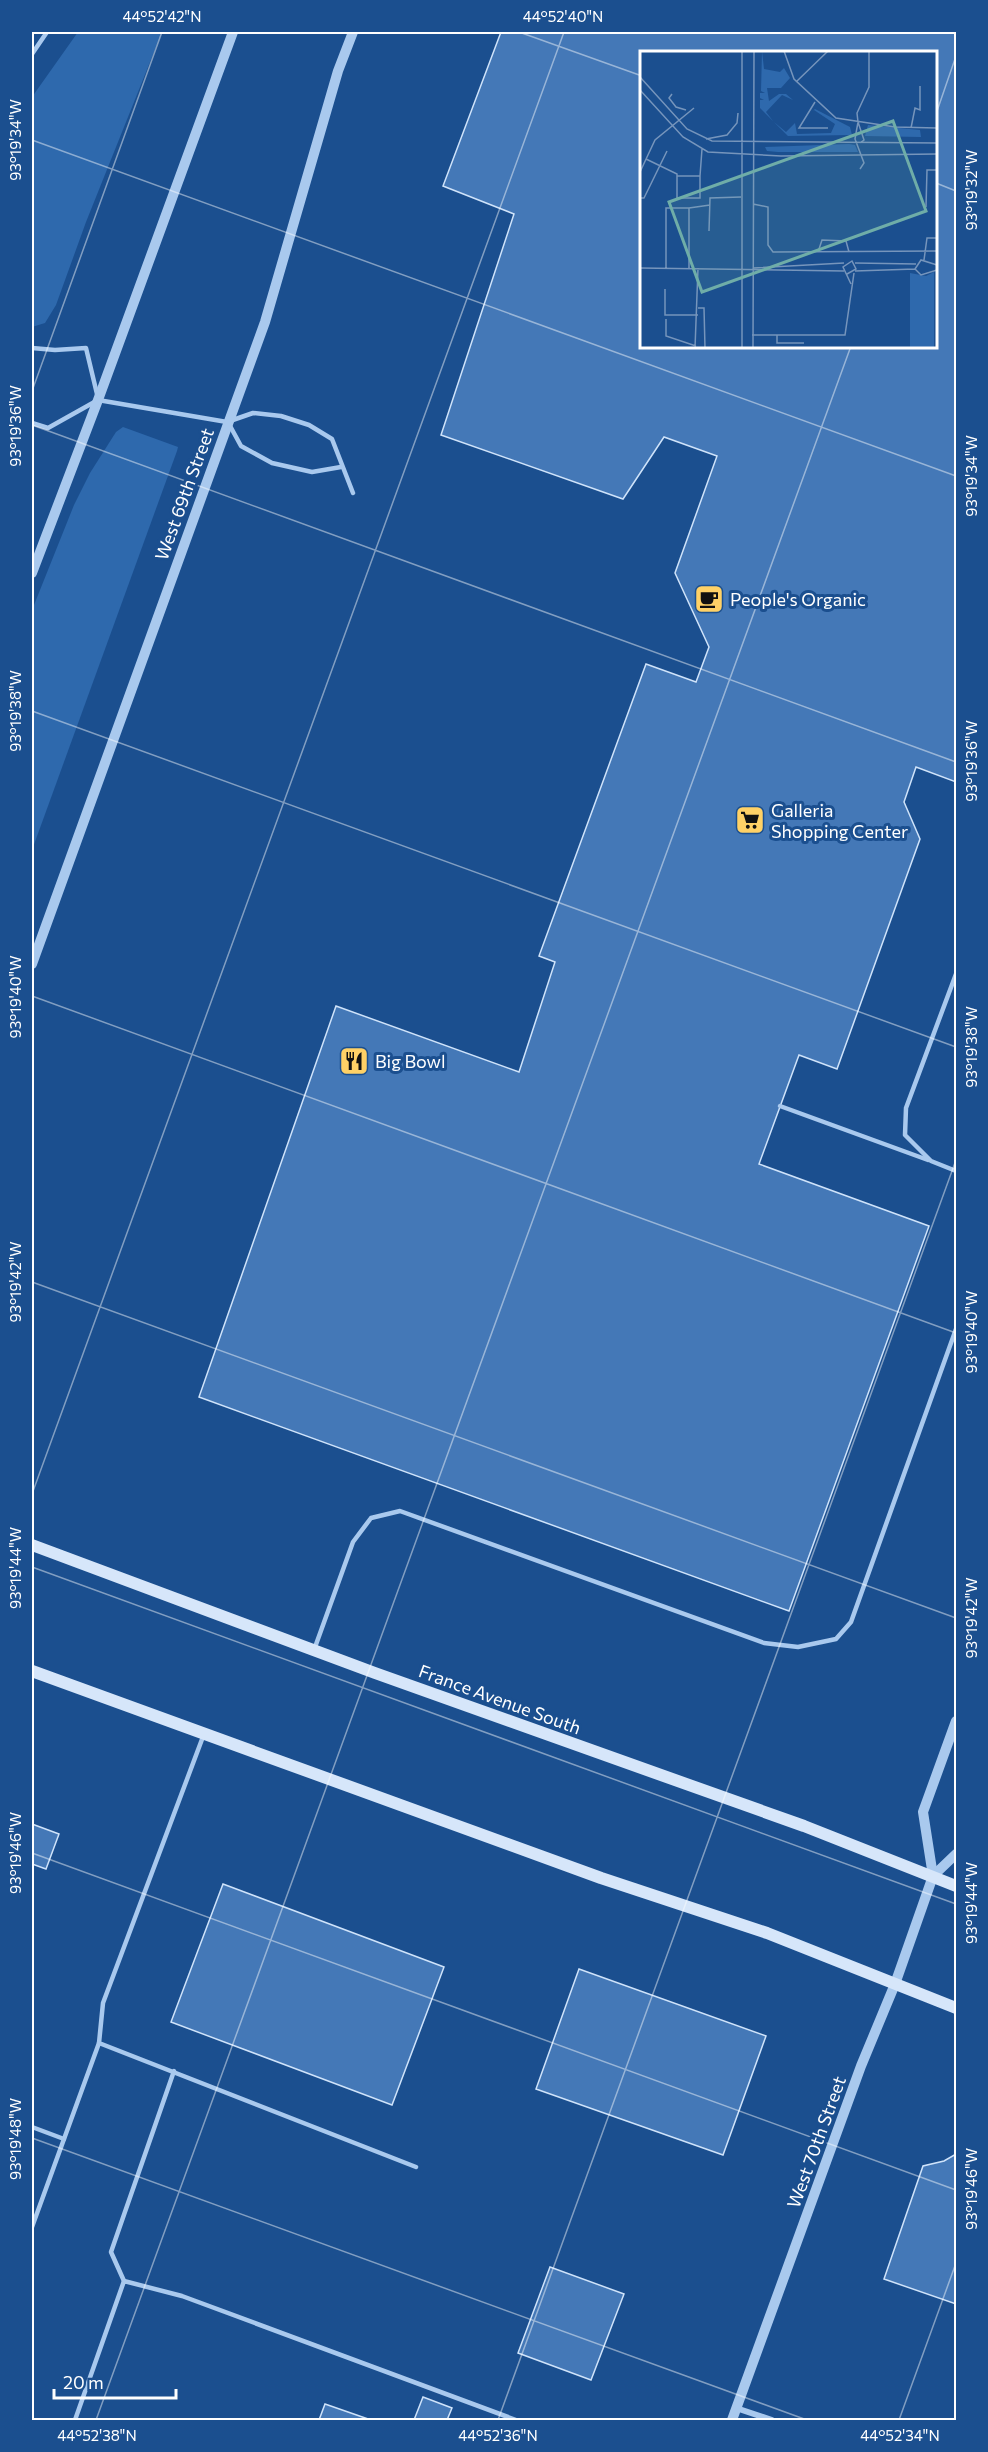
<svg xmlns="http://www.w3.org/2000/svg" width="988" height="2452" font-family="Commissioner,sans-serif">
<style>
.green{fill:#2e69ad}
.building{fill:#4478b7;stroke:#cfe3fa;stroke-width:1.5;fill-rule:evenodd}
.lines{fill:none;stroke-linecap:round;stroke-linejoin:round}
.service{stroke:#a9c9ee;stroke-width:4.5}
.minor{stroke:#a9c9ee;stroke-width:6}
.tertiary{stroke:#a9c9ee;stroke-width:10}
.secondary{stroke:#d6e6fa;stroke-width:12}
.ticks{fill:none;stroke:#fff;stroke-width:1.5;stroke-opacity:0.45}
.labels{text-anchor:middle;dominant-baseline:central;stroke-width:6;stroke-linejoin:round;paint-order:stroke}
.street-label{font-size:18px;fill:#fff;stroke:#1b4f8f}
.poi-label{font-size:18px;fill:#fff;stroke:#1b4f8f;text-anchor:start}
.inset-road{fill:none;stroke:#7695bc;stroke-width:1.5}
.view{fill:#6fada8;fill-opacity:0.15;stroke:#6fada8;stroke-width:3}
.inset-edge{fill:none;stroke:#fff;stroke-width:3}
.neatline{fill:none;stroke:#fff;stroke-width:2}
.ticks-label{font-size:15px;text-anchor:middle;fill:#fff}
</style>
<rect width="100%" height="100%" fill="#1b4f8f"/>
<!-- green -->
<g class="green">
<polygon points="78,32 162,32 86,222 56,305 45,323 32,327 32,97"/>
<polygon points="123,427 178,447 177,451 32,850 32,610 74,505 90,473 116,432"/>
</g>
<!-- building -->
<g class="building">
<path d="M501,32H956V782L916,767L904,802L920,839L837,1069L799,1055L759,1164L929,1226L789,1611L199,1397L336,1006L519,1072L555,962L539,956L646,664L696,682L709,647L675,573L717,456L664,437L623,499L441,435L514,214L443,186ZM642,52H936V346H642Z"/>
<polygon points="32,1824 59,1834 46,1869 32,1864"/>
<polygon points="223,1884 444,1967 392,2105 171,2022"/>
<polygon points="579,1969 766,2036 723,2155 536,2089"/>
<polygon points="956,2154 956,2304 884,2279 923,2166 944,2161"/>
<polygon points="550,2267 624,2294 591,2380 518,2353"/>
<polygon points="423,2397 452,2408 447,2420 414,2420"/>
<polygon points="325,2404 371,2420 319,2420"/>
</g>
<g class="lines">
<!-- service -->
<g class="service">
<polyline points="32,54 47,32"/>
<polyline points="32,348 55,350 86,348 97,394"/>
<polyline points="32,423 48,428 98,400 227,422 253,413 281,416 309,425 332,439 353,493"/>
<polyline points="229,424 241,446 272,463 312,472 341,467"/>
<polyline points="956,974 906,1108 905,1135 931,1161 956,1171"/>
<polyline points="780,1106 928,1160"/>
<polyline points="314,1650 353,1542 371,1518 400,1511 764,1643 798,1647 836,1639 851,1622 956,1329"/>
<polyline points="204,1734 103,2003 99,2043 416,2167"/>
<polyline points="32,2127 64,2139 32,2227"/>
<polyline points="64,2139 99,2043"/>
<polyline points="124,2281 111,2252 174,2071"/>
<polyline points="75,2420 124,2281 182,2296 516,2420"/>
</g>
<!-- minor -->
<polyline class="minor" points="736,2408 772,2420"/>
<!-- tertiary -->
<g class="tertiary">
<polyline points="32,573 98,400 233,32"/>
<polyline points="32,964 265,322 338,71 353,32"/>
<polyline points="933,1876 956,1854"/>
<polyline points="732,2420 861,2066 895,1984 933,1876 923,1812 956,1721"/>
</g>
<!-- secondary -->
<g class="secondary">
<polyline points="32,1545 375,1673 804,1826 956,1886"/>
<polyline points="32,1671 601,1878 767,1933 956,2008"/>
</g>
</g>
<!-- ticks -->
<path class="ticks" d="M519,32L642,76M936,114L956,56M32,140L956,476M936,183L956,191M32,391L162,32M32,425L956,762M32,711L956,1047M32,996L956,1333M32,1282L956,1618M32,1494L564,32M32,1567L956,1904M32,1853L956,2190M32,2138L807,2420M96,2420L851,346M498,2420L956,1160M899,2420L956,2263"/>
<!-- icons -->
<defs>
<g id="cafe-square" transform="scale(1.5)"><rect x="-9" y="-9" width="18" height="18" rx="4" fill="#ffd166" stroke="#1b4f8f"/><path d="M-5.5-4.5H6V0H3Q3 3.5 0 3.5H-2.5Q-5.5 3.5-5.5 0ZM3-3.2v2h1.7v-2ZM-6 4.5H4V6H-6Z" fill="#111"/></g>
<g id="supermarket-square" transform="scale(1.5)"><rect x="-9" y="-9" width="18" height="18" rx="4" fill="#ffd166" stroke="#1b4f8f"/><path d="M-6-5.5h2.5l.6 2H6L4.5 2H-2.5L-4.4-4H-6ZM-1.5 3.2a1.3 1.3 0 1 0 .1 0ZM3 3.2a1.3 1.3 0 1 0 .1 0Z" fill="#111"/></g>
<g id="restaurant-square" transform="scale(1.5)"><rect x="-9" y="-9" width="18" height="18" rx="4" fill="#ffd166" stroke="#1b4f8f"/><path d="M-5-6h1v4h1v-4h1v4h1v-4h1v5L-1.5 .5V6h-2V.5L-5-1ZM5-6V6H3V1.5H1.5Q1.5-4 5-6Z" fill="#111"/></g>
</defs>
<g fill-rule="evenodd">
<use href="#cafe-square" x="709" y="599"/>
<use href="#supermarket-square" x="750" y="820"/>
<use href="#restaurant-square" x="354" y="1061"/>
</g>
<g class="labels">
<!-- street labels -->
<g class="street-label">
<text transform="translate(184 494) rotate(-70)">West 69th Street</text>
<text transform="translate(500 1699) rotate(20)">France Avenue South</text>
<text transform="translate(816 2142) rotate(-70)">West 70th Street</text>
</g>
<!-- poi labels -->
<g class="poi-label">
<text x="730" y="599">People's Organic</text>
<text x="771" y="810">Galleria<tspan x="771" dy="21">Shopping Center</tspan></text>
<text x="375" y="1061">Big Bowl</text>
</g>
</g>
<!-- overview -->
<g transform="translate(640 51)">
<rect width="297" height="297" fill="#1b4f8f"/>
<path d="M122,0L124,18L140,21L144,17L150,27L141,37H127L129,50L139,43H146L153,49L142,44L126,61L133,70L120,57V49H124L120,47V42H125L121,40ZM175,58L210,76L212,84L148,85L134,71L146,81L155,72L157,83L191,82L195,73L174,59L171,61ZM228,74L280,79L281,86L225,85ZM209,93L215,94L218,101H138L127,100L125,96ZM294,221V297H270V222L286,225Z" fill="#2e69ad"/>
<path class="inset-road" d="M102,0V297M144,0L154,28L196,67L255,76L297,77M0,26L47,78L72,90L297,92M156,31L188,0M0,39L43,86L68,101L141,105L297,103M32,43L29,47L36,56L46,59M175,51L159,77H188M218,71L217,62L229,36V0M271,77L275,57L280,59V35M66,88L87,84L97,72L98,62M220,92L224,89L218,71L215,88L224,112L220,118M6,108L37,123V147H60V125H37M0,121L15,89L54,57M60,125L62,98M0,147H4L27,100M113,153L128,156V194L133,201L297,200M286,156L287,119H297M49,157L70,154M69,180L70,147L101,146M178,201L182,189L206,190L209,201M284,209L287,187H297M215,212L276,213M297,214L281,209L275,218L281,224L297,219M0,217L204,220M26,217V157H49V217M113,217L204,212M215,220L275,218M207,223L216,218L212,210L203,216L211,233M25,238V264H58M58,257H64L65,297M26,268V285L56,295M112,284H205L214,222M137,284V292H164M55,297L58,217M113,297L114,0"/>
<path class="view" d="M253,70L286,160L62,241L29,151Z"/>
<rect width="297" height="297" class="inset-edge"/>
</g>
<!-- border -->
<rect width="988" height="2452" fill="none" stroke="#1b4f8f" stroke-width="66"/>
<!-- scale -->
<path d="M54 2389v9h122v-9" fill="none" stroke="#ffffff" stroke-width="3"/>
<text x="63" y="2389" font-size="18" fill="#ffffff" stroke="#1b4f8f" stroke-width="4.5" paint-order="stroke">20 m</text>
<rect x="33" y="33" width="922" height="2386" class="neatline"/>
<g class="ticks-label">
<text x="162" y="22">44°52'42"N</text>
<text x="563" y="22">44°52'40"N</text>
<text transform="translate(16 140) rotate(-90)" y="5">93°19'34"W</text>
<text transform="translate(972 190) rotate(-90)" y="5">93°19'32"W</text>
<text transform="translate(16 426) rotate(-90)" y="5">93°19'36"W</text>
<text transform="translate(972 476) rotate(-90)" y="5">93°19'34"W</text>
<text transform="translate(16 711) rotate(-90)" y="5">93°19'38"W</text>
<text transform="translate(972 761) rotate(-90)" y="5">93°19'36"W</text>
<text transform="translate(16 997) rotate(-90)" y="5">93°19'40"W</text>
<text transform="translate(972 1047) rotate(-90)" y="5">93°19'38"W</text>
<text transform="translate(16 1282) rotate(-90)" y="5">93°19'42"W</text>
<text transform="translate(972 1332) rotate(-90)" y="5">93°19'40"W</text>
<text transform="translate(16 1568) rotate(-90)" y="5">93°19'44"W</text>
<text transform="translate(972 1618) rotate(-90)" y="5">93°19'42"W</text>
<text transform="translate(16 1853) rotate(-90)" y="5">93°19'46"W</text>
<text transform="translate(972 1903) rotate(-90)" y="5">93°19'44"W</text>
<text transform="translate(16 2139) rotate(-90)" y="5">93°19'48"W</text>
<text transform="translate(972 2189) rotate(-90)" y="5">93°19'46"W</text>
<text x="97" y="2441">44°52'38"N</text>
<text x="498" y="2441">44°52'36"N</text>
<text x="900" y="2441">44°52'34"N</text>
</g>
</svg>
